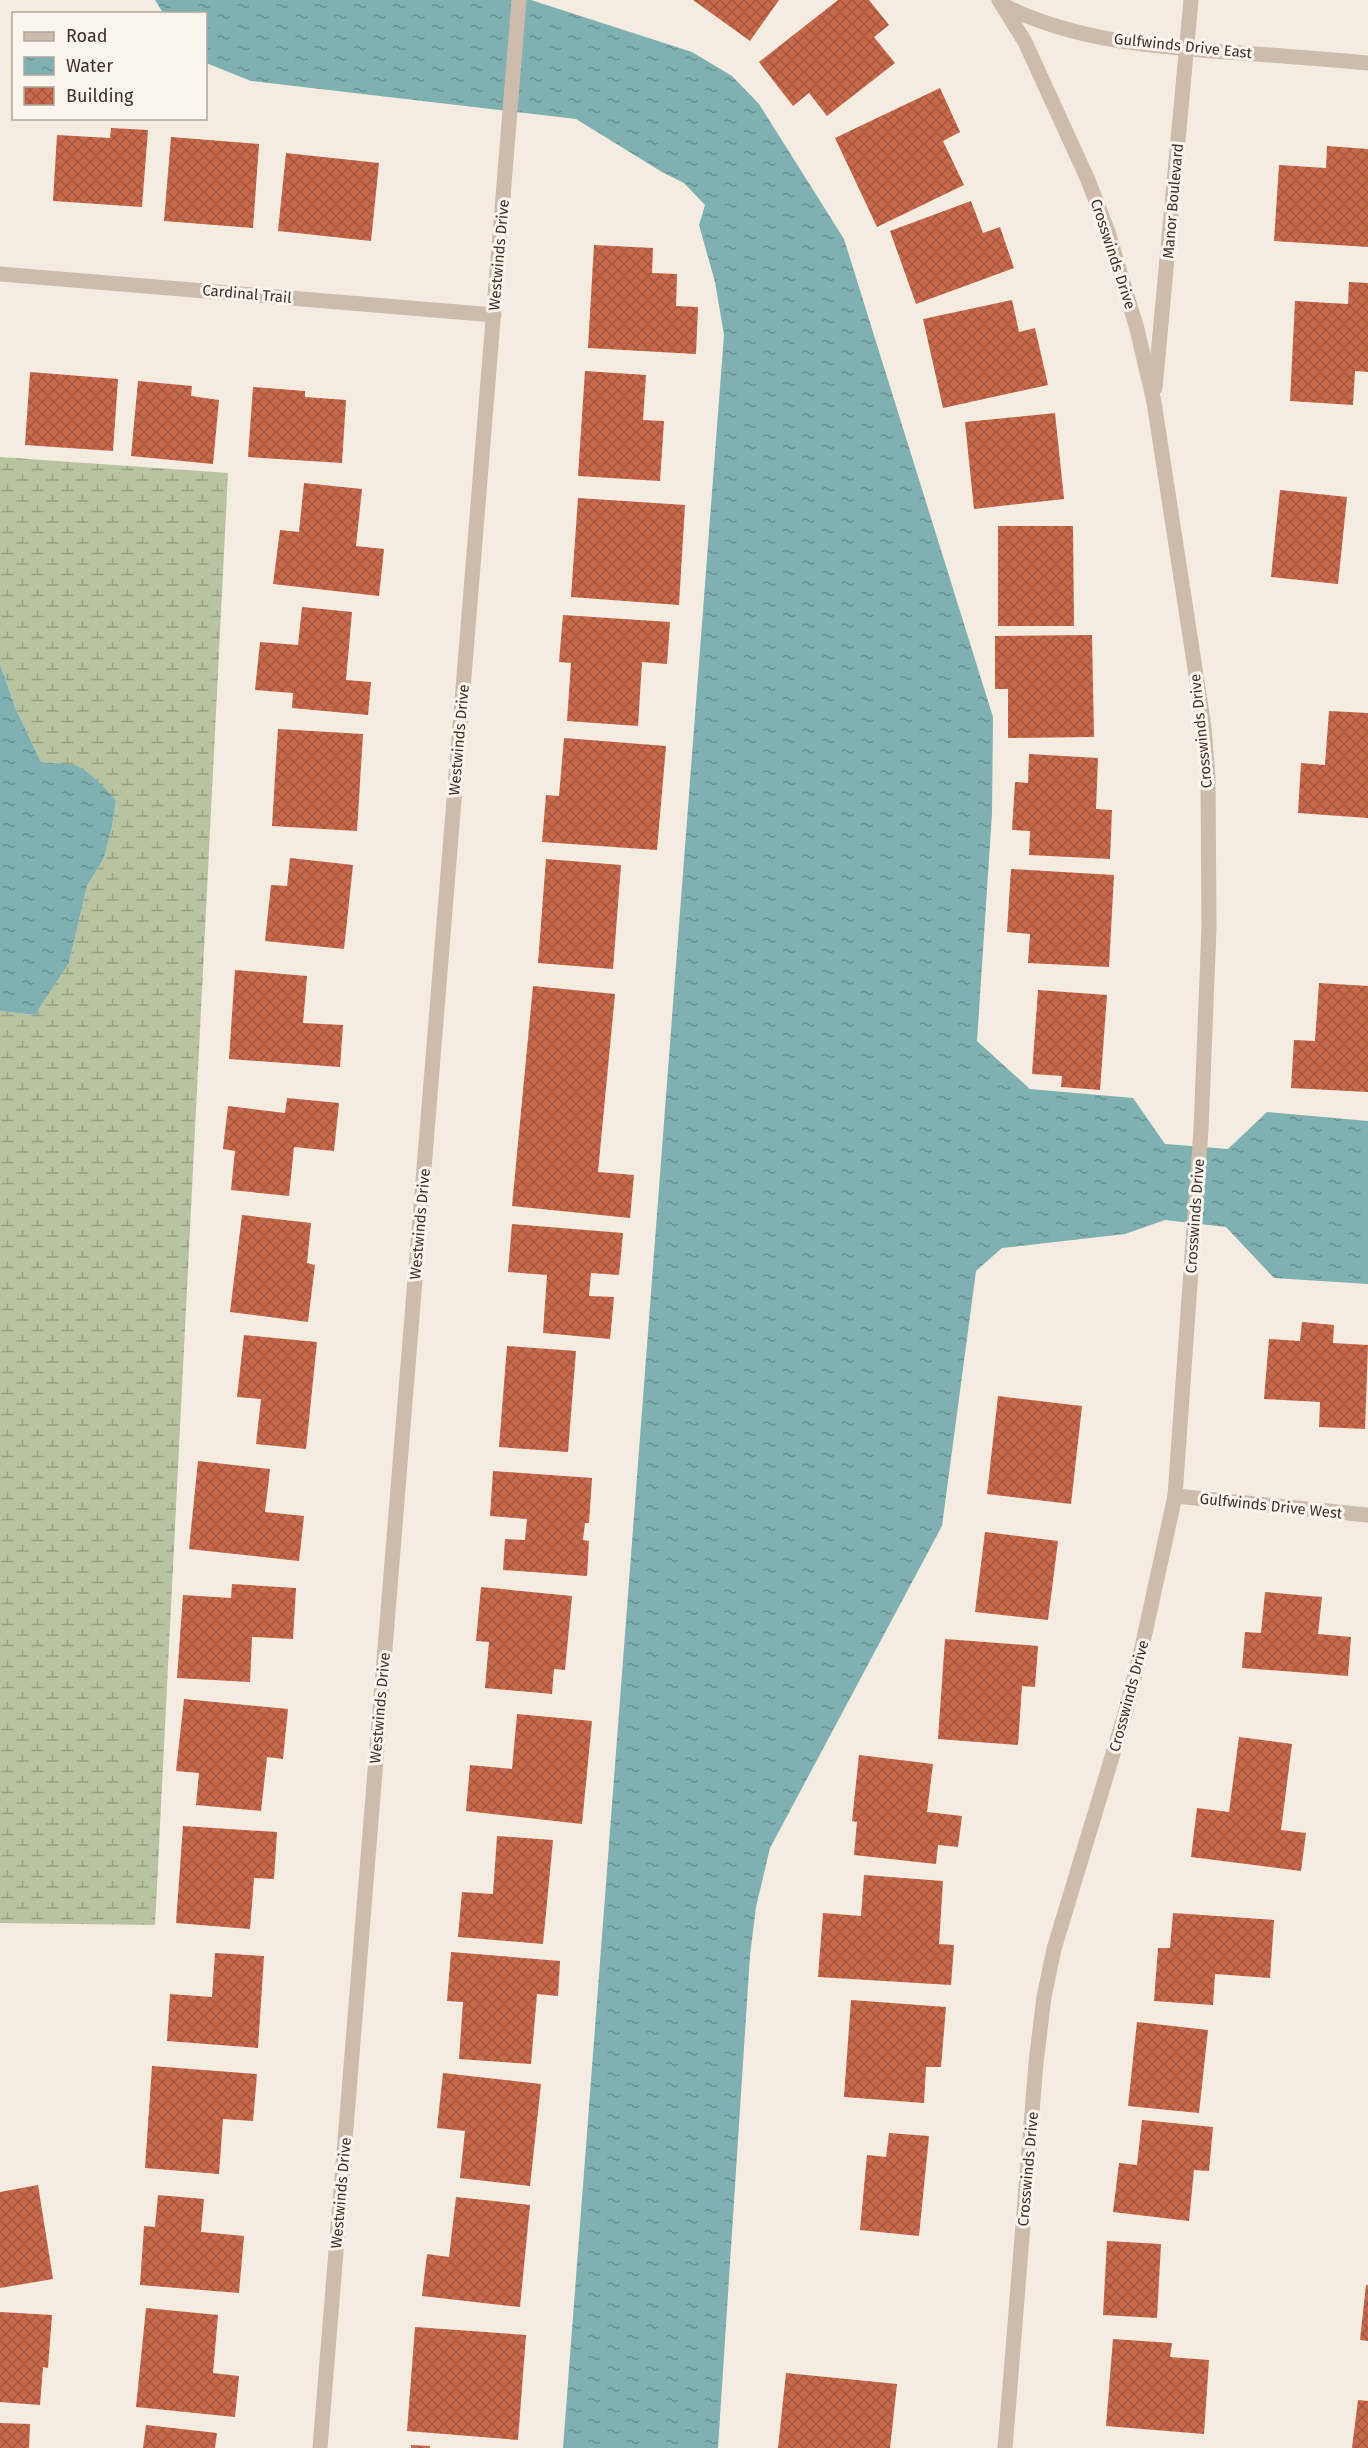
<svg xmlns="http://www.w3.org/2000/svg" width="1368" height="2448" font-family="'Fira Sans',sans-serif">
<style>
.wetland{fill:url(#wetland-marsh)}
.water{fill:url(#water-ripples)}
.building{fill:url(#building-cross-hatch)}
.lines{fill:none;stroke-linecap:round;stroke-linejoin:round}
.street{stroke:#cdbbac;stroke-width:15}
.labels{text-anchor:middle;dominant-baseline:central;stroke-width:6;stroke-linejoin:round;paint-order:stroke}
.street-label{font-size:15px;fill:#3b302b;stroke:#fbf5ee}
</style>
<defs>
<pattern id="wetland-marsh" width="20" height="14" patternUnits="userSpaceOnUse" patternTransform="scale(1.5)"><rect width="20" height="14" fill="#b8c4a0"/><path d="M1 5h8M5 5V1M11 12h8M15 12V8" fill="none" stroke="#97a083"/></pattern>
<pattern id="water-ripples" width="26" height="14" patternUnits="userSpaceOnUse" patternTransform="scale(1.5)"><rect width="26" height="14" fill="#7fb0b2"/><path d="M2 4q2-2 4 0t4 0M15 11q2-2 4 0t4 0" fill="none" stroke="#699091"/></pattern>
<pattern id="building-cross-hatch" width="8" height="8" patternUnits="userSpaceOnUse" patternTransform="scale(1.5)"><rect width="8" height="8" fill="#c8694b"/><path d="M0 0l8 8M0 8l8-8" fill="none" stroke="#a4573f"/></pattern>
</defs>
<rect width="100%" height="100%" fill="#f4ebe1"/>
<!-- wetland -->
<polygon class="wetland" points="0,457 228,473 155,1925 0,1923 0,1011 35,1015 69,963 87,886 104,858 112,827 116,801 75,765 55,765 41,762 15,707 0,664"/>
<!-- water -->
<g class="water">
<polygon points="155,0 531,0 692,52 732,76 759,104 844,239 993,717 992,813 977,1041 1030,1089 1133,1098 1165,1144 1228,1149 1267,1112 1368,1121 1368,1284 1274,1278 1226,1227 1165,1220 1125,1234 1002,1248 976,1271 942,1526 770,1848 756,1907 750,1955 718,2448 563,2448 724,335 715,282 699,225 705,205 684,183 662,172 576,119 251,81 206,63 206,14 163,13"/>
<path d="M0,664L15,707L41,762C51,764 69,763 75,765C88,770 108,790 116,801L112,827L104,858L87,886L69,963L35,1015L0,1011Z"/>
</g>
<!-- building -->
<g class="building">
<polygon points="693,0 779,0 750,41"/>
<polygon points="838,0 869,0 889,25 874,37 895,63 827,116 809,93 793,106 759,62"/>
<polygon points="940,88 960,132 943,141 964,185 877,227 835,138"/>
<polygon points="111,128 148,130 142,207 53,201 57,135 110,138"/>
<polygon points="171,137 259,144 253,228 164,221"/>
<polygon points="1327,146 1368,149 1368,247 1274,241 1279,165 1326,168"/>
<polygon points="286,153 379,163 371,241 278,231"/>
<polygon points="971,201 983,233 1000,227 1014,268 916,304 890,231"/>
<polygon points="594,245 653,248 652,273 677,274 676,306 698,307 696,354 588,348"/>
<polygon points="1349,282 1368,283 1368,372 1355,371 1353,405 1290,401 1295,301 1348,304"/>
<polygon points="1012,300 1019,332 1035,328 1048,385 943,408 923,319"/>
<polygon points="585,371 646,375 643,420 664,421 660,481 578,476"/>
<polygon points="30,372 118,379 113,451 25,445"/>
<polygon points="138,381 192,386 191,396 219,400 213,464 131,456"/>
<polygon points="253,387 305,391 305,397 346,400 342,463 248,457"/>
<polygon points="1055,413 1064,499 974,509 965,422"/>
<polygon points="304,483 362,489 356,546 384,549 379,596 273,584 280,530 299,532"/>
<polygon points="1280,490 1347,497 1338,584 1271,577"/>
<polygon points="578,498 685,505 679,605 571,597"/>
<polygon points="998,526 1073,526 1074,626 998,626"/>
<polygon points="302,607 352,612 346,680 371,682 368,715 292,708 293,693 255,690 260,642 298,645"/>
<polygon points="563,615 670,622 667,664 642,662 638,726 567,721 571,663 559,662"/>
<polygon points="1092,635 1094,737 1008,738 1008,689 995,689 995,636"/>
<polygon points="1329,711 1368,713 1368,818 1298,813 1301,763 1325,765"/>
<polygon points="278,729 363,734 357,831 272,826"/>
<polygon points="564,738 666,746 657,850 542,842 546,795 559,796"/>
<polygon points="1029,754 1098,758 1096,809 1112,810 1110,859 1029,855 1030,831 1012,830 1015,782 1028,783"/>
<polygon points="290,858 353,865 344,949 265,941 271,885 287,886"/>
<polygon points="546,859 621,865 613,969 538,963"/>
<polygon points="1011,869 1114,875 1109,967 1028,963 1030,934 1007,932"/>
<polygon points="235,970 307,976 303,1023 343,1025 340,1067 229,1059"/>
<polygon points="1319,983 1368,986 1368,1092 1291,1088 1294,1040 1315,1041"/>
<polygon points="533,986 615,994 598,1172 634,1175 630,1218 512,1206"/>
<polygon points="1038,990 1107,995 1100,1090 1061,1087 1062,1076 1032,1074"/>
<polygon points="287,1098 339,1103 334,1151 294,1147 289,1196 231,1190 235,1151 223,1149 228,1106 285,1113"/>
<polygon points="242,1215 311,1223 307,1263 315,1265 308,1322 230,1312"/>
<polygon points="512,1224 623,1233 619,1275 591,1273 589,1296 614,1297 610,1339 543,1333 547,1275 508,1272"/>
<polygon points="1302,1322 1334,1325 1333,1343 1368,1345 1365,1429 1319,1427 1320,1402 1264,1399 1269,1339 1300,1341"/>
<polygon points="244,1335 317,1342 306,1449 256,1444 261,1399 237,1397"/>
<polygon points="507,1346 576,1351 568,1452 499,1447"/>
<polygon points="998,1396 1082,1406 1071,1504 987,1494"/>
<polygon points="198,1461 270,1469 265,1512 304,1516 299,1561 189,1549"/>
<polygon points="493,1471 592,1478 589,1523 585,1523 583,1540 589,1541 587,1576 503,1570 505,1539 525,1540 527,1519 490,1516"/>
<polygon points="985,1532 1058,1541 1048,1620 975,1612"/>
<polygon points="232,1584 296,1588 293,1639 252,1637 250,1682 177,1678 183,1595 231,1598"/>
<polygon points="481,1587 572,1596 565,1670 554,1669 552,1694 485,1688 489,1642 476,1641"/>
<polygon points="1265,1592 1322,1597 1318,1634 1351,1637 1348,1676 1242,1668 1245,1632 1261,1633"/>
<polygon points="945,1639 1038,1646 1035,1687 1022,1686 1018,1745 938,1739"/>
<polygon points="184,1699 288,1709 283,1759 267,1757 261,1811 196,1805 199,1773 176,1771"/>
<polygon points="517,1714 592,1721 582,1824 466,1811 470,1765 512,1769"/>
<polygon points="1239,1737 1292,1744 1281,1830 1306,1833 1301,1871 1191,1857 1197,1808 1229,1812"/>
<polygon points="859,1755 933,1764 927,1812 962,1816 958,1847 938,1845 936,1864 854,1855 857,1822 852,1821"/>
<polygon points="183,1826 277,1832 274,1879 254,1878 250,1929 176,1923"/>
<polygon points="497,1836 553,1840 543,1944 458,1937 462,1892 493,1894"/>
<polygon points="864,1875 943,1881 939,1944 954,1945 951,1985 818,1977 823,1913 861,1916"/>
<polygon points="1173,1913 1274,1920 1270,1978 1215,1974 1213,2005 1154,2001 1158,1948 1170,1948"/>
<polygon points="451,1952 560,1961 558,1996 537,1994 531,2064 459,2059 463,2002 447,2001"/>
<polygon points="215,1953 264,1956 258,2048 167,2041 170,1994 212,1997"/>
<polygon points="851,2000 946,2007 941,2067 926,2067 924,2103 844,2097"/>
<polygon points="1137,2022 1208,2030 1199,2113 1128,2106"/>
<polygon points="152,2066 257,2074 253,2121 223,2119 219,2174 145,2168"/>
<polygon points="443,2073 541,2084 530,2186 460,2178 465,2131 437,2128"/>
<polygon points="1142,2120 1213,2127 1209,2171 1194,2170 1189,2221 1113,2212 1119,2163 1137,2165"/>
<polygon points="889,2133 929,2136 919,2236 860,2230 867,2155 886,2157"/>
<polygon points="38,2185 53,2279 0,2288 0,2192"/>
<polygon points="158,2195 204,2199 201,2232 244,2236 239,2293 140,2285 144,2226 155,2227"/>
<polygon points="456,2197 530,2205 520,2307 422,2296 427,2254 449,2257"/>
<polygon points="1107,2241 1161,2244 1157,2318 1103,2315"/>
<polygon points="1366,2285 1368,2285 1368,2341 1360,2340"/>
<polygon points="146,2308 218,2315 213,2373 239,2376 235,2417 136,2407"/>
<polygon points="0,2312 52,2315 48,2368 43,2367 40,2405 0,2402"/>
<polygon points="415,2327 526,2335 518,2440 407,2431"/>
<polygon points="1113,2339 1172,2343 1170,2357 1209,2360 1204,2434 1106,2426"/>
<polygon points="786,2373 897,2384 890,2448 778,2448"/>
<polygon points="1358,2400 1368,2401 1368,2448 1352,2448"/>
<polygon points="0,2423 30,2424 29,2448 0,2448"/>
<polygon points="146,2425 217,2433 215,2448 143,2448"/>
<polygon points="411,2445 430,2446 430,2448 411,2448"/>
</g>
<g class="lines">
<!-- street -->
<g class="street">
<polyline points="999,0 1025,42 1088,180 1108,232 1137,329 1154,402 1204,727 1208,778 1209,928 1201,1129 1175,1496 1142,1647 1125,1714 1054,1949 1044,1997 1036,2063 1005,2448"/>
<path d="M1003,5C1072,40 1150,46 1226,52C1273,55 1321,59 1368,63"/>
<polyline points="0,274 494,315"/>
<polyline points="1155,388 1191,0"/>
<polyline points="1175,1496 1368,1515"/>
<polyline points="320,2448 519,0"/>
</g>
</g>
<g class="labels">
<!-- street labels -->
<g class="street-label">
<text transform="translate(1183 46) rotate(6)">Gulfwinds Drive East</text>
<text transform="translate(1173 201) rotate(-85)">Manor Boulevard</text>
<text transform="translate(1113 254) rotate(72)">Crosswinds Drive</text>
<text transform="translate(499 255) rotate(-85)">Westwinds Drive</text>
<text transform="translate(247 294) rotate(5)">Cardinal Trail</text>
<text transform="translate(1201 731) rotate(-96)">Crosswinds Drive</text>
<text transform="translate(459 740) rotate(-85)">Westwinds Drive</text>
<text transform="translate(1195 1216) rotate(-86)">Crosswinds Drive</text>
<text transform="translate(420 1224) rotate(-85)">Westwinds Drive</text>
<text transform="translate(1271 1506) rotate(6)">Gulfwinds Drive West</text>
<text transform="translate(1129 1696) rotate(-75)">Crosswinds Drive</text>
<text transform="translate(380 1708) rotate(-85)">Westwinds Drive</text>
<text transform="translate(1028 2169) rotate(-85)">Crosswinds Drive</text>
<text transform="translate(341 2193) rotate(-85)">Westwinds Drive</text>
</g>
</g>
<!-- legend -->
<rect x="12" y="12" width="195" height="108" fill="#fbf5ee" stroke="#aea6a0" stroke-width="1.5"/>
<rect x="24" y="32" width="30" height="9" fill="#cdbbac" stroke="#aea6a0" stroke-width="1.5"/>
<text x="66" y="42" font-size="18" fill="#3b302b">Road</text>
<rect x="24" y="57" width="30" height="18" fill="url(#water-ripples)" stroke="#aea6a0" stroke-width="1.5"/>
<text x="66" y="72" font-size="18" fill="#3b302b">Water</text>
<rect x="24" y="87" width="30" height="18" fill="url(#building-cross-hatch)" stroke="#aea6a0" stroke-width="1.5"/>
<text x="66" y="102" font-size="18" fill="#3b302b">Building</text>
</svg>
